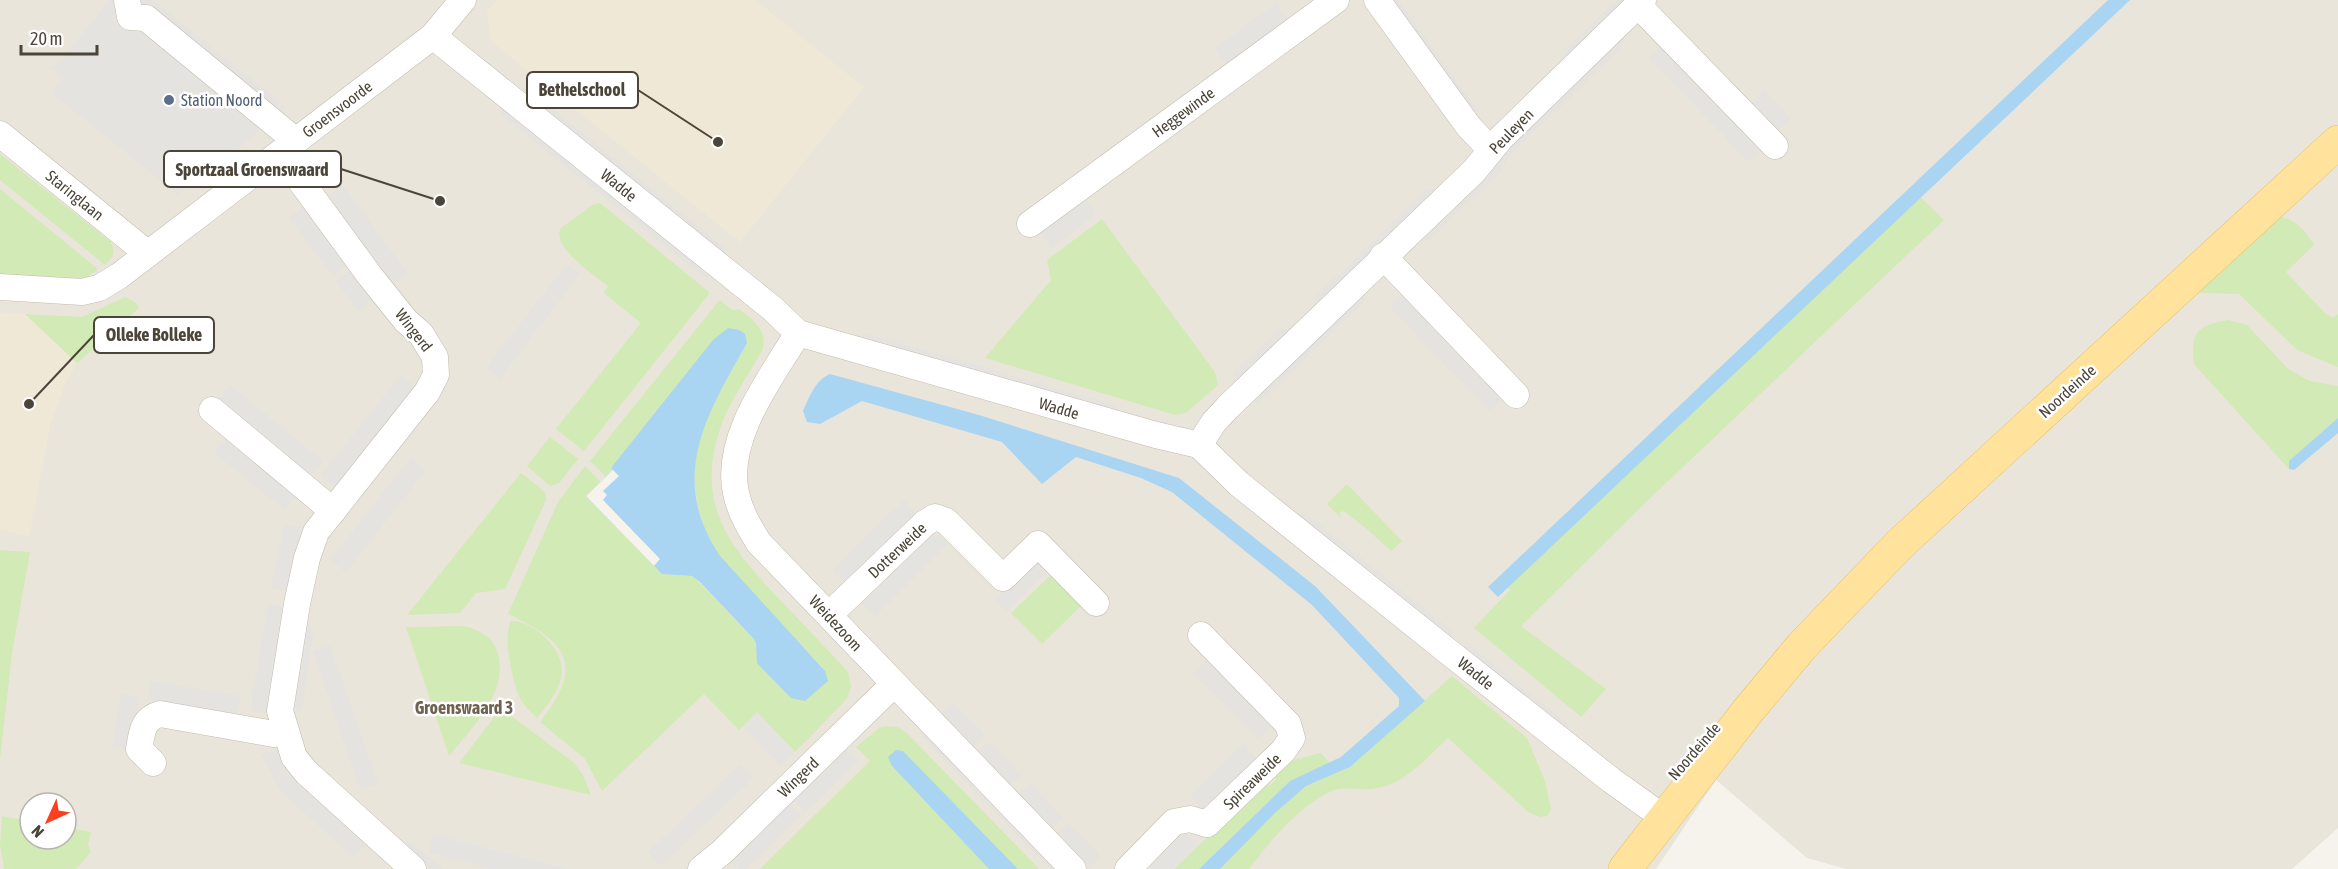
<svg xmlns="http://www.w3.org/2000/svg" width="2338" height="869" font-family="'Asap Condensed',sans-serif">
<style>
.residential{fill:#eae5da;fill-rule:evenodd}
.education{fill:#efe8d6}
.green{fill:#d2eab5}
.parking{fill:#e5e3e0}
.water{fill:#a9d4f2}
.pier{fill:#f6f3ec}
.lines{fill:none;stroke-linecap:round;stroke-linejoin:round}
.minor-casing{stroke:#c2bbae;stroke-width:27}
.major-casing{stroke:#e6c16a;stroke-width:34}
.minor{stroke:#fff;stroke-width:26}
.major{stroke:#ffe39c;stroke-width:33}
.service-dot{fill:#5c6f8a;stroke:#fff;stroke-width:2}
.labels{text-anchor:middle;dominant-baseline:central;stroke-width:5;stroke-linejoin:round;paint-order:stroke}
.service-label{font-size:16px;fill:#4e5e75;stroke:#fff;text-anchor:start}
.street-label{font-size:16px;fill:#4b4439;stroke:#fff}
.neighbourhood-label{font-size:18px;font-weight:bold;fill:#6e6250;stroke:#fff}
.leader{fill:none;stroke:#4b4439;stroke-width:2}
.callout-dot{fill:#4b4439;stroke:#fff;stroke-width:2}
.callout{fill:#fff;stroke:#4b4439;stroke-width:2}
.callout-label{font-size:18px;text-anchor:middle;font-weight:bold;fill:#4b4439}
</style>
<rect width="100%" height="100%" fill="#f6f3ec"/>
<!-- residential -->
<path class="residential" d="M0,0H2338V828L2292,869H1846L1807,858L1716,780L1656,869H0ZM30,803H66V839H30Z"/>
<!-- education -->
<g class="education">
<polygon points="497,0 755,0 864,87 740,242 491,41 487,12"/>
<polygon points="0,313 25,314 77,363 66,382 50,426 29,536 0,530"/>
</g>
<!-- green -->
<g class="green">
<path d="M0,154L111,242C116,254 113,257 105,265L0,180Z"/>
<polygon points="0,189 98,269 87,277 79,279 0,276"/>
<polygon points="1913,190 1944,220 1645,503 1521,626 1606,689 1581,717 1474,628 1510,590 1506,587"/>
<path d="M600,203L709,292V294L584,451L556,429L641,323L604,293L608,286C595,276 550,246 561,228L594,204Z"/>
<path d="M2276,216C2294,218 2305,229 2314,245L2286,272L2325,313L2333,318L2338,314V367L2297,350L2239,294L2201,293L2197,288Z"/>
<polygon points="1102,219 1215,372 1218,385 1186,413 1175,415 985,358 1051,280 1047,260"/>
<polygon points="125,297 135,302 139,308 77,363 25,314 82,317"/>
<path d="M721,301L732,310L739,309C753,320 769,330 762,351C747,377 728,403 719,432C695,508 733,550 782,602C804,625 826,648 848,672L851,686L847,699L795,752L757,713L739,730L704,694L602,791L585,759L540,722C585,665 568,642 508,614L558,502L585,466L601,482L662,574L692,576L696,579L754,639L756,643L757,663L823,668C799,643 775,618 751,592C738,578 723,564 713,547C696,516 688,470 700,436C711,403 730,373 747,343L663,405L606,477L590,461L718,302Z"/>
<path d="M2228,320L2247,325L2288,369L2310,381L2338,386V418L2289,461V469L2194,364C2190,333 2197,325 2228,320Z"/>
<polygon points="550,437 578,459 559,483 550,486 527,466"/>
<polygon points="521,473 545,492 546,500 505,589 476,593 460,613 407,615"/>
<polygon points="1347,484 1402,541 1391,551 1368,530 1344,511 1340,512 1341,518 1327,504"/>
<polygon points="0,550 30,552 12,653 0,760"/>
<polygon points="1055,571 1085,602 1042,644 1011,613"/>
<path d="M511,621C536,621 568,653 561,678C558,692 546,707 537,718C532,713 525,707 521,700C513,685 502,635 511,621Z"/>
<path d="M464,626C483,631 496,639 499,659C505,697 471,728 449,756L406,627Z"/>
<path d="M1452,676L1527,738L1545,781L1551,810L1547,816L1540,817L1528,812L1448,738C1424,760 1403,787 1369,789C1357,790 1343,786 1332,791C1301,804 1269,842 1249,869H1220L1275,813L1306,786L1350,767Z"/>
<polygon points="499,711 506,712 573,762 583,775 591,795 459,763"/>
<polygon points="886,726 898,727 907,733 1039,869 1018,869 903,751 892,766 989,869 760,869 870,761 856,747 879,728"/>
<polygon points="1321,753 1330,763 1290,781 1199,869 1174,869 1265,782 1270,786 1276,779 1272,775 1285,762"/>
<polygon points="2,816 30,821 30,839 66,839 66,827 91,832 88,845 91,852 76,869 4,869 0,845"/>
</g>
<!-- parking -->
<g class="parking">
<polygon points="110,0 153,0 286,107 195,187 190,181 179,196 52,93 63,78 51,68 55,64 57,65"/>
<polygon points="1387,0 1398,0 1478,111 1472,115"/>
<polygon points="1617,0 1628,0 1566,60 1566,49"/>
<polygon points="1276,3 1288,20 1226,65 1214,49"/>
<polygon points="1623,34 1622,48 1508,157 1501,171 1428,241 1416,241 1506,146"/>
<polygon points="1662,46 1762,149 1749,162 1649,58"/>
<polygon points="525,87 726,249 727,259 514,88"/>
<polygon points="1764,90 1791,118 1778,131 1751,103"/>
<polygon points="501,105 714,276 703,277 502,116"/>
<polygon points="343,185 408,274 391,286 327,198"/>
<polygon points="1427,189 1438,189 1319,303 1314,298"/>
<polygon points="1084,197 1097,213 1052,248 1039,232"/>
<polygon points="305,206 348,264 333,276 289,218"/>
<polygon points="567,264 580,274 500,379 486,367"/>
<polygon points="352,269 374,299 358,311 336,281"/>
<polygon points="1365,290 1364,303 1258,404 1252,398"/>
<polygon points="1403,294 1503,398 1490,411 1390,307"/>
<polygon points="1280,329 1291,330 1233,387 1234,372"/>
<polygon points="869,334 1115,405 1120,414 859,338"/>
<polygon points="401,375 415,387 336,487 321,475"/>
<polygon points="230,385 323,461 310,477 217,401"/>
<polygon points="226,438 297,495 285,510 214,453"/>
<polygon points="411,458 426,470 346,572 330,560"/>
<polygon points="904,500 916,513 845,583 833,570"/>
<polygon points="1293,513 1305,513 1452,631 1454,643"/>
<polygon points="284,524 304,528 289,592 271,588"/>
<polygon points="935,532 948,544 875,616 862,603"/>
<polygon points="1034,561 1046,573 1006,612 994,600"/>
<polygon points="268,604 286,607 269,714 252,711 252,695"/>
<polygon points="307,622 314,632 302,709 294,709"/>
<polygon points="330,645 378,784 360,789 313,651"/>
<polygon points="1471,646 1568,724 1571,735 1459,647"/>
<polygon points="1208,659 1272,726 1258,739 1194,673"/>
<polygon points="151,681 241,696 237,715 148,699"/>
<polygon points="121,694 139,698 131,750 112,747"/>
<polygon points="953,702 985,735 972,749 940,715"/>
<polygon points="757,712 795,752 781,766 743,726"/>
<polygon points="925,729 1060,869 1050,869 919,734"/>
<polygon points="989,742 1022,775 1009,787 977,754"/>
<polygon points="1243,744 1259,760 1206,812 1190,796"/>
<polygon points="277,748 288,768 367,843 354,858 284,794 275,782 261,755"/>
<polygon points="845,748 858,761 805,812 792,799"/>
<polygon points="741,764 754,778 660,866 648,852"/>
<polygon points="1030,783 1063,818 1050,830 1017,796"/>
<polygon points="788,802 801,815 746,869 738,869 729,860"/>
<polygon points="1068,823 1101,857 1088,869 1056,836"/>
<polygon points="1185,832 1199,845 1174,869 1147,869"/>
<polygon points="433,834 569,869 492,869 429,853"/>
<polygon points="410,841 443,869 431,869 405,846"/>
</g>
<!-- water -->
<g class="water">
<polygon points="2108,0 2130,0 1498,597 1488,587"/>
<path d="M728,328L739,330L745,334L747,343C707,414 667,477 720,556L825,671L828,681L805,701L791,698L757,663L756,643L754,639L700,582L692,576L662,574L586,496L613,470L611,468L713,340Z"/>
<path d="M830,374L979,415L1179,478L1315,586L1425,701L1350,767L1306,786L1275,813L1220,869H1199L1290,781L1341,757L1399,706V698L1312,605L1172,492L1141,478L1076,457L1042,484L1002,442L862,401L820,424L807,422L803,411C809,398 815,380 830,374Z"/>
<polygon points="2338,418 2338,433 2294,470 2289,469 2289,461"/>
<polygon points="896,750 903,751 1018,869 989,869 892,766 888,757"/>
</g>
<!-- pier -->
<polygon class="pier" points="613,470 619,476 603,491 607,495 603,500 660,559 654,566 586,496"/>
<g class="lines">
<!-- minor casing -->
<g class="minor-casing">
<g id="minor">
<polyline points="127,0 130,17 146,18 296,141"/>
<polyline points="1377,0 1469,127 1491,150"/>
<polyline points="1638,5 1775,146"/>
<polyline points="433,36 773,309 798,333 1156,435 1199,445 1239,484 1450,653 1611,780 1664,818"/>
<polyline points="0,134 147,253"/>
<polyline points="280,153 370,276 406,321 421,334 435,357 436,375 427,392 316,532 307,558 297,604 280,711 294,757 306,772 413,869"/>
<polyline points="1030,224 1336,0"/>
<polyline points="1383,256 1516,395"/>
<polyline points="0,287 82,292 99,288 119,276 433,36 463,0"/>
<path d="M798,333C771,378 724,438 736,493C740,512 749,527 759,543L1073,869"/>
<polyline points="212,410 333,511"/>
<polyline points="1199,445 1214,422 1228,407 1474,171 1501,138 1643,0"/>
<polyline points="829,615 925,523 935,517 946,521 1003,578 1038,544 1096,603"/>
<path d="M153,763L139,749C142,733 142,719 160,714L274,734L285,732"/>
<polyline points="701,869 722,852 894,684"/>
<polyline points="1128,869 1174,822 1190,819 1207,824 1283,751 1292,738 1288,724 1201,635"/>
</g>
</g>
<!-- major casing -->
<g class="major-casing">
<polyline id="major" points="1625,869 1747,712 1802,646 1900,544 2338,142"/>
</g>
<!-- minor -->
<use href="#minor" class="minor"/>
<!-- major -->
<use href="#major" class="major"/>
</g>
<!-- markers -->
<circle class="service-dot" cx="169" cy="100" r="6"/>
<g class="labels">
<!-- service labels -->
<g class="service-label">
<text x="181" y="100">Station Noord</text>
</g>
<!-- street labels -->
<g class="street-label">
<text transform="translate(337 109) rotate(-37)">Groensvoorde</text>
<text transform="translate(1183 112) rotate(-36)">Heggewinde</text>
<text transform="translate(1511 131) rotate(-46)">Peuleyen</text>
<text transform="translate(619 185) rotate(39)">Wadde</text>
<text transform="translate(75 195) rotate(39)">Staringlaan</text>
<text transform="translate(414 330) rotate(52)">Wingerd</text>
<text transform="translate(2067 391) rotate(-42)">Noordeinde</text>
<text transform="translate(1059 408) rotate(16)">Wadde</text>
<text transform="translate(897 550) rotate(-43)">Dotterweide</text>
<text transform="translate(836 623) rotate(47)">Weidezoom</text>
<text transform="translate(1476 673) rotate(39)">Wadde</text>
<text transform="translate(1694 751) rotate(-49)">Noordeinde</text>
<text transform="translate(798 777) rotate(-44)">Wingerd</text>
<text transform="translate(1252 781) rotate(-44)">Spireaweide</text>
</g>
<!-- neighbourhood labels -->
<g class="neighbourhood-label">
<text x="464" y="707">Groenswaard 3</text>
</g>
</g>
<!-- callouts -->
<path class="leader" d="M718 142L638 90M440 201L341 169M29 404L94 335"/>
<g class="callout-dot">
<circle cx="718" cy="142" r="6"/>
<circle cx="440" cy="201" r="6"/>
<circle cx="29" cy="404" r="6"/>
</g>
<g class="callout">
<rect x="527" y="72" width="111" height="36" rx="6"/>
<rect x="164" y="151" width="177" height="36" rx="6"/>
<rect x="94" y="317" width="120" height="36" rx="6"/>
</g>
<g class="callout-label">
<text x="582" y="96">Bethelschool</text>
<text x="252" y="176">Sportzaal Groenswaard</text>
<text x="154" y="341">Olleke Bolleke</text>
</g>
<!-- north arrow -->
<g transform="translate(48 821) rotate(225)"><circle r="28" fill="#ffffff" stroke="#b7b4b0" stroke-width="1.5"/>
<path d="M0-4.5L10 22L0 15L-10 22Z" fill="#fc3f1d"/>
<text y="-9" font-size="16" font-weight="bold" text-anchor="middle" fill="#4b4439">N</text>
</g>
<!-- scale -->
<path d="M21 45v9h76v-9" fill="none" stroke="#4b4439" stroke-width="3"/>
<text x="30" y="45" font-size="18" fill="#4b4439" stroke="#ffffff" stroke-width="4.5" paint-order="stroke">20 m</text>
</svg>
